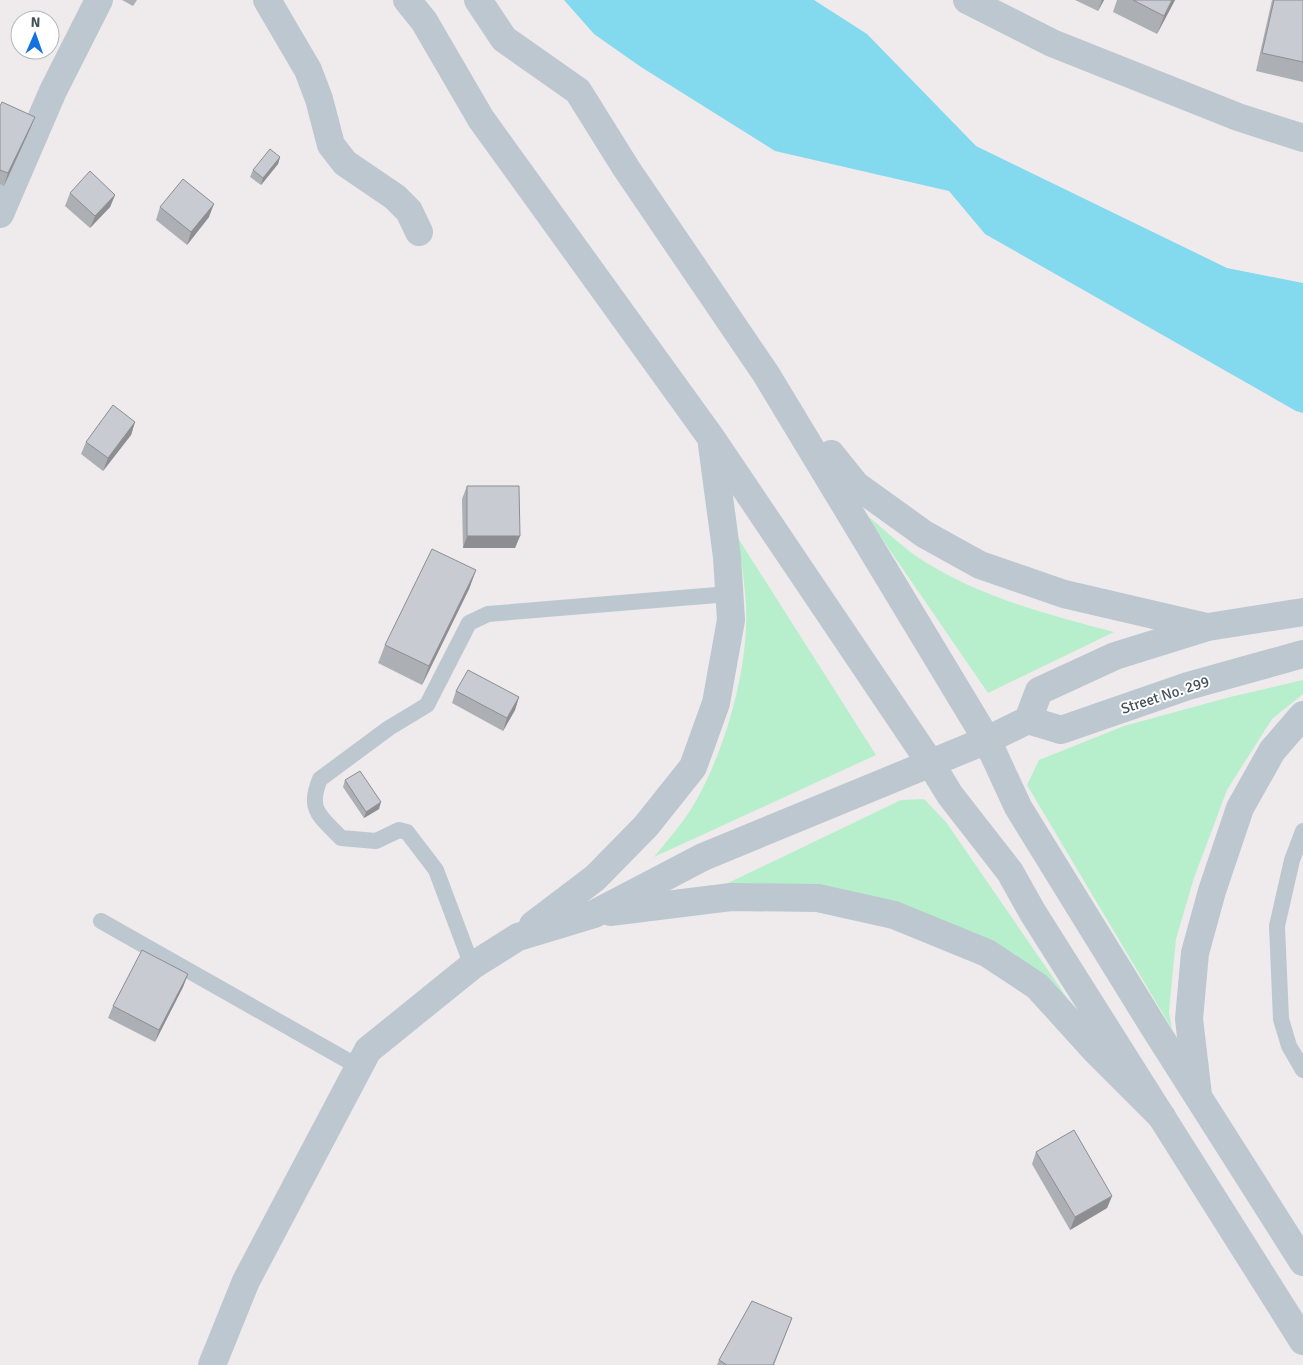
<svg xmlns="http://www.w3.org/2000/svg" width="1303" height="1365" font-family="Signika,sans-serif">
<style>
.green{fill:#b7efcc}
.water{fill:#83d9ed}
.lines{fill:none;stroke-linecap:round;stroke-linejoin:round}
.service{stroke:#bcc7cf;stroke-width:16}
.minor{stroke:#bcc7cf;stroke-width:28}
.tertiary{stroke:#bcc7cf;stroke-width:28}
.wall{fill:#acafb4}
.shaded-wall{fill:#8c8e92}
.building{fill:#c8cbd1;stroke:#8c8e92}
.labels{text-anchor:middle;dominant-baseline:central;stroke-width:4;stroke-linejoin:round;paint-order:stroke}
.street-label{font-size:15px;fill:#445059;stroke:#fff}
</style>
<rect width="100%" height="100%" fill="#efebec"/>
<!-- green -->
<g class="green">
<path d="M865,514C884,529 904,549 925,562C983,598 1049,615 1114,632L988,693Z"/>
<path d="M738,538L876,755L654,857C667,841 682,824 693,806C725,752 749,668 746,606C745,584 741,561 738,538Z"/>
<polygon points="1303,680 1303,694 1272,719 1227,790 1194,878 1176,939 1169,1012 1172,1029 1027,785 1039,760 1124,726 1230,697"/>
<polygon points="924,799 946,822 1072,1005 971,936 705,894 901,800"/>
</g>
<!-- water -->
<polygon class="water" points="564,0 814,0 867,34 976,146 1227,268 1303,283 1303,413 1296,411 985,234 949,191 775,151 641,67 594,34"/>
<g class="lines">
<!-- service -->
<g class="service">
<polyline points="1303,831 1292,860 1277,926 1281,1019 1289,1046 1303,1070"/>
<polyline points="101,921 359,1067"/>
<path d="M472,966L436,870L407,832L399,830L376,841L341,838C320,816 307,810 320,779L389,728L427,705L469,623L488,614L729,594"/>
</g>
<!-- minor -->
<g class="minor">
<polyline points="267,0 308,70 319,99 331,145 345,163 395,197 409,211 419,232"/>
<polyline points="967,0 1052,43 1238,117 1303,138"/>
<polyline points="0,214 53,91 99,0"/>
<polyline points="987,740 1018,807 1155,1029 1303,1262"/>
<polyline points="931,764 950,795 1010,872 1033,913 1303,1341"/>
</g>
<!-- tertiary -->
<g class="tertiary">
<polyline points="407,0 424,21 481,119 712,439 931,764"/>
<polyline points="478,0 504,39 578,91 626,168 766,374 987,740"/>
<polyline points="831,454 856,485 924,534 980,565 1064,594 1206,627"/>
<polyline points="1028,720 1061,730 1188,686 1303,654"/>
<polyline points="610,912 731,897 818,898 894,915 987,953 1037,986 1096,1051 1162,1117"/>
<polyline points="533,925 595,878 646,826 693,767 716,703 731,620 727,557 712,445"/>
<polyline points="1198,1095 1189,1019 1195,953 1212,891 1240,808 1272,751 1303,715"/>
<polyline points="212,1365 246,1281 368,1050 472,966 518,937 594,914 703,857 987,740 1028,720 1039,691 1115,656 1208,627 1303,612"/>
</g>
</g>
<!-- wall -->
<g class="wall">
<polygon points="122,0 137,0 133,6"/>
<polygon points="1075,0 1104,0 1098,11"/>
<polygon points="1117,0 1175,0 1157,34 1113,12"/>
<polygon points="1272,0 1303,0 1303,82 1256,71"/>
<polygon points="0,106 35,117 30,129 4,186 0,184"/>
<polygon points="280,157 278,164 261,185 250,177 253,170"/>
<polygon points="70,193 115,195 110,207 90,228 65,206"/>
<polygon points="160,207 209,217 187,245 156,220"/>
<polygon points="135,422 131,435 103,471 81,454 86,442"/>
<polygon points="467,486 520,536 515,548 463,548 462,499"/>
<polygon points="476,570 469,589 422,685 378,663 385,645"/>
<polygon points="456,691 519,697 515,710 503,731 452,703"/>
<polygon points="345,780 379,809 364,818 343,787"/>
<polygon points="188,974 183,987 155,1042 108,1018 113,1006"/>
<polygon points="1036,1152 1112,1196 1107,1208 1070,1230 1032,1164"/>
<polygon points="792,1318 774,1365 717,1365 719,1360"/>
</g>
<!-- shaded-wall -->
<g class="shaded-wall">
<polygon points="1102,0 1104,0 1098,11"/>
<polygon points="1172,0 1175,0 1157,34 1164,16"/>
<polygon points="35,117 30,129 4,186 8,173"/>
<polygon points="280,157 278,164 261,185 263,178"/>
<polygon points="115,195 110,207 90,228 95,216"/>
<polygon points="214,204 209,217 187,245 191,232"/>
<polygon points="135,422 131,435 103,471 108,458"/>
<polygon points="467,536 520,536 515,548 463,548"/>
<polygon points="476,570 469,589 422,685 429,666"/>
<polygon points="519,697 515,710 503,731 507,718"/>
<polygon points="381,802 379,809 364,818 366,812"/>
<polygon points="188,974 183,987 155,1042 159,1030"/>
<polygon points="1112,1196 1107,1208 1070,1230 1075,1217"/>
</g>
<!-- building -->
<g class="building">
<polygon points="1133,0 1172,0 1164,16"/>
<polygon points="1274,0 1303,0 1303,62 1262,53"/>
<polygon points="2,102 35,117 8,173 0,170 0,106"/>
<polygon points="270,149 280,157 263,178 253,170"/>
<polygon points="90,171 115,195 95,216 70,193"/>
<polygon points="183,179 214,204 191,232 160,207"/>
<polygon points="113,405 135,422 108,458 86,442"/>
<polygon points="467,486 519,486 520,536 467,536"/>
<polygon points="432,549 476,570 429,666 385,645"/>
<polygon points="468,670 519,697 507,718 456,691"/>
<polygon points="360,771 381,802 366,812 345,780"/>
<polygon points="142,950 188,974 159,1030 113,1006"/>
<polygon points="1074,1130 1112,1196 1075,1217 1036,1152"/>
<polygon points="752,1301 792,1318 773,1365 727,1365 719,1360"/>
</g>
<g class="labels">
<!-- street labels -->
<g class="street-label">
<text transform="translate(1165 695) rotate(-18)">Street No. 299</text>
</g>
</g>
<!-- north arrow -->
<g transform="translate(35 35) rotate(2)"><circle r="24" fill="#ffffff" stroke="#b4b9bd"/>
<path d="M0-4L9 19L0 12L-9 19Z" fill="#1471e0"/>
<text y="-8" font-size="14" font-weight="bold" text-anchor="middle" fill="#445059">N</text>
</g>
</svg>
